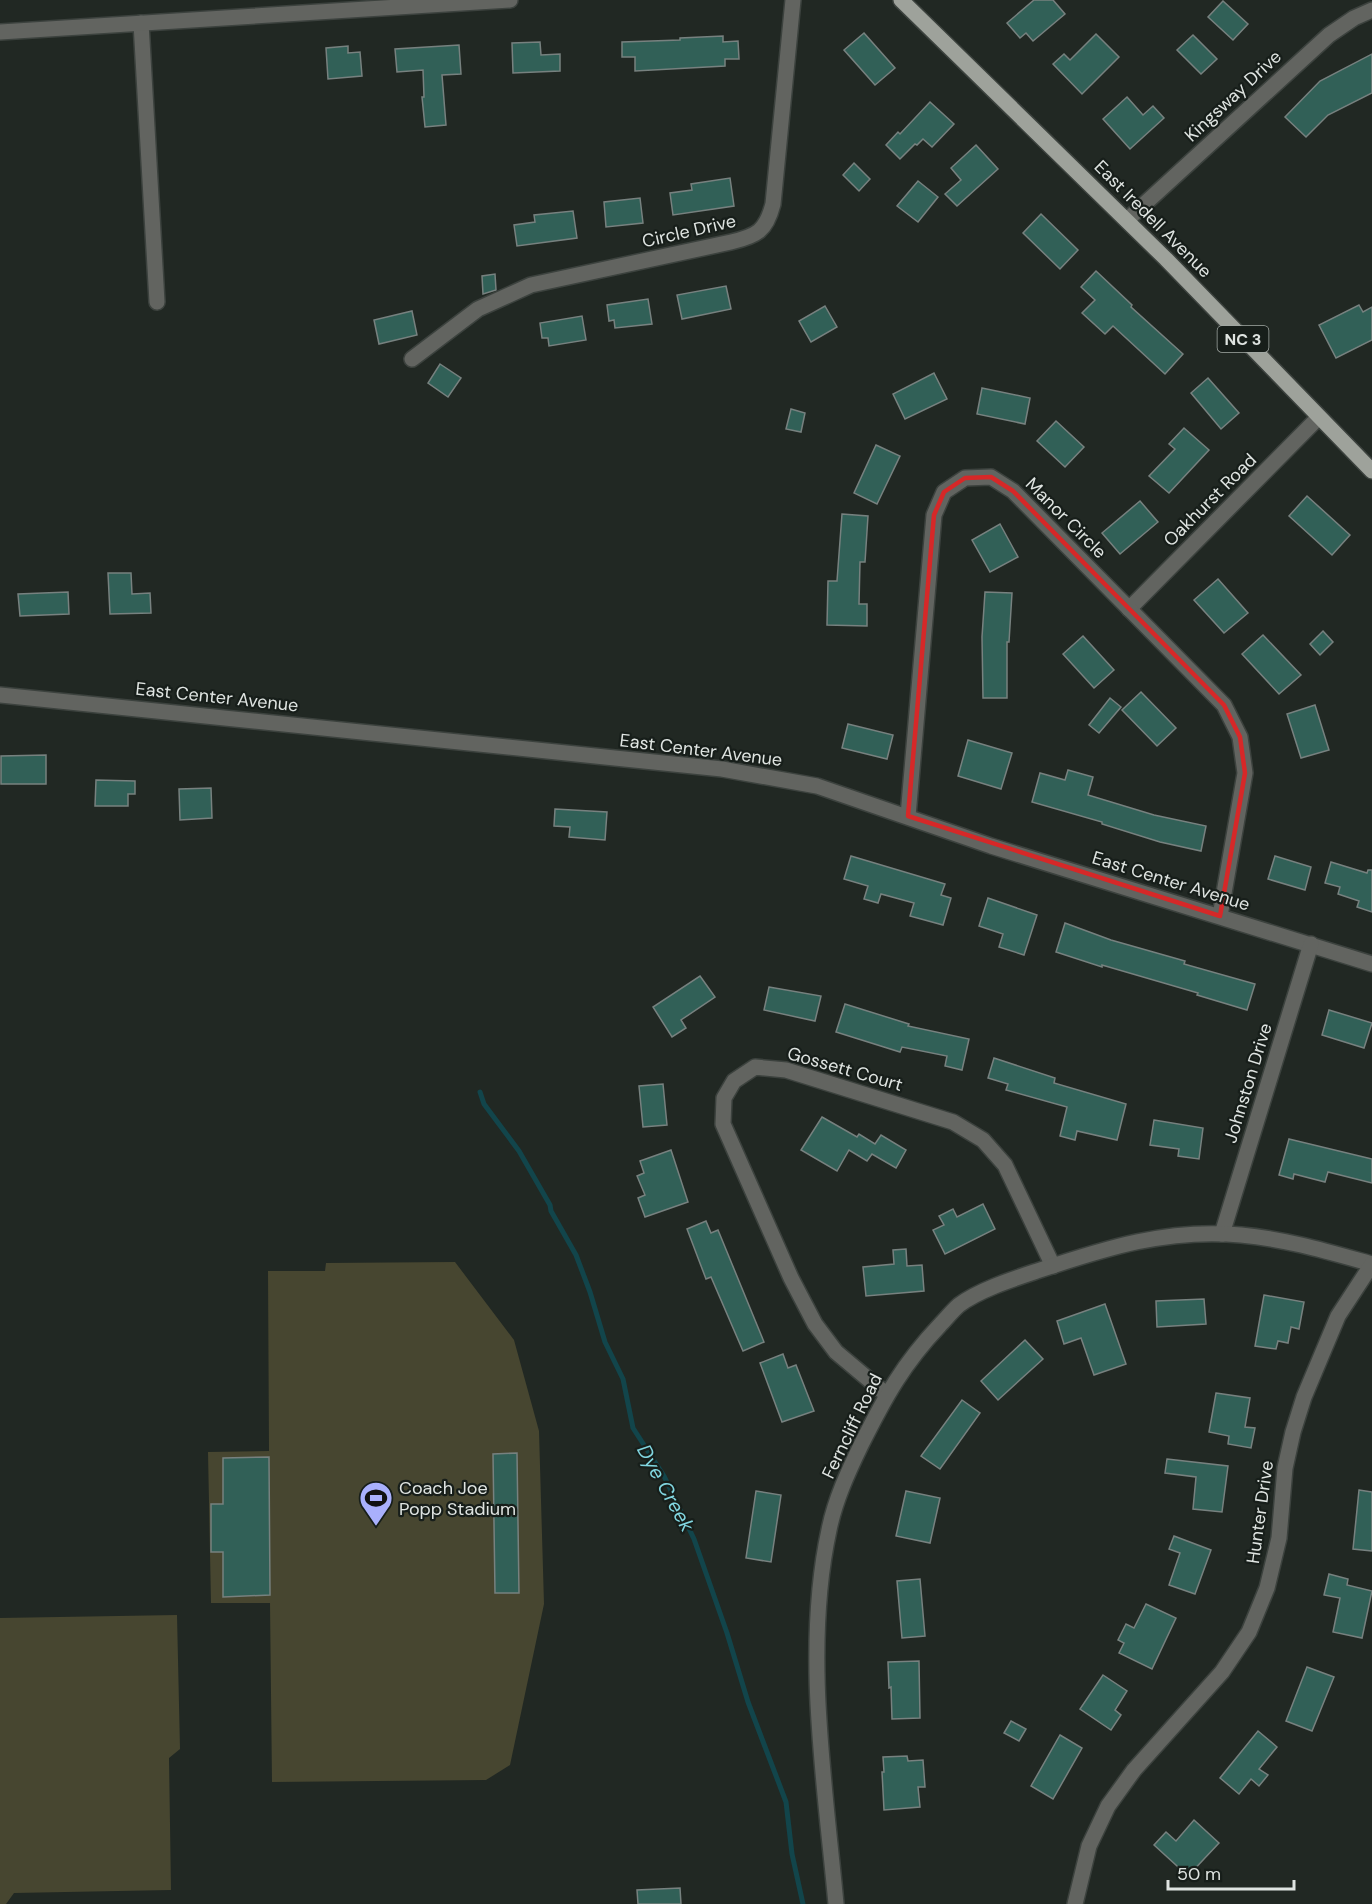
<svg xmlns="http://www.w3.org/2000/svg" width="1372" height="1904" font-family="'DM Sans',sans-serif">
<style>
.green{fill:#474630}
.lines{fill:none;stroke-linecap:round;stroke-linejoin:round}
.stream{stroke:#12454b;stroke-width:5}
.building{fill:#316057;stroke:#77817f;stroke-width:1.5}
.minor-casing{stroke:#3c423e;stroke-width:18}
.major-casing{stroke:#3c423e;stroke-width:18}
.minor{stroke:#626460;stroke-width:15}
.major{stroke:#9ea29b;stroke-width:15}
.marked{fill:none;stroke:#d62828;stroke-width:4.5;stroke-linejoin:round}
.labels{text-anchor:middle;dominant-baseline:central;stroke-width:4.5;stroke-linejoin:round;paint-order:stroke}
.shield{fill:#171e1a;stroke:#a3a9a5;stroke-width:1.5}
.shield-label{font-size:16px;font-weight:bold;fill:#dfe4e1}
.street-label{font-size:18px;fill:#dfe4e1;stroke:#171e1a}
.poi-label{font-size:18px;fill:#dfe4e1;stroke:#171e1a;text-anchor:start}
.water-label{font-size:20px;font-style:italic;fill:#81d6e0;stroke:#171e1a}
</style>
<rect width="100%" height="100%" fill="#212823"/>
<!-- green -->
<g class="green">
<polygon points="455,1262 514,1340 539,1431 544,1604 510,1765 486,1780 272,1782 270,1603 211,1603 208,1452 269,1451 268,1271 325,1271 326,1263"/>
<polygon points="177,1615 180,1749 169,1758 171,1890 14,1893 6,1904 0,1904 0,1618"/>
</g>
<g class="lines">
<!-- stream -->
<polyline class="stream" points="480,1092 484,1104 519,1151 550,1205 551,1211 576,1255 590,1292 605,1342 623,1379 633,1428 664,1476 694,1539 727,1633 748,1702 786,1802 792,1854 803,1904"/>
</g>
<!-- building -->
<g class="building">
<polygon points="1034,0 1053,0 1065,14 1033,41 1026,33 1020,38 1007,23"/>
<polygon points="1223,1 1248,24 1233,40 1208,17"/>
<polygon points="864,33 895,68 875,85 844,50"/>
<polygon points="1096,34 1119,57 1082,94 1053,64 1064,54 1070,60"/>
<polygon points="1193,35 1217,59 1201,74 1177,50"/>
<polygon points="723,36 723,42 738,41 739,59 725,59 725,66 635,71 635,57 622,57 622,42 680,40 680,38"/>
<polygon points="540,42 541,55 560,54 560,71 513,73 512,43"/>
<polygon points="459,45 461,74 442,75 446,125 425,127 422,97 424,97 423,70 397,72 395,49"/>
<polygon points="348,46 348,53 360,52 362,76 328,79 326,48"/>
<polygon points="1372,54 1372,93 1328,115 1306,137 1285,117 1320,81"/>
<polygon points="1127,97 1143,115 1153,106 1164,118 1130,149 1103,119"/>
<polygon points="930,102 954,124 932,147 923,139 917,145 915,144 900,159 886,145 898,132 900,134"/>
<polygon points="976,145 998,169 957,206 945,194 961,180 951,168"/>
<polygon points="854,163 870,179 859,191 843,175"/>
<polygon points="730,178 734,206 673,215 670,193 692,190 691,184"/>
<polygon points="918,181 938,197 918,222 897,206"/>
<polygon points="640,198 643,223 606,227 604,202"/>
<polygon points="573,211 577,238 517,246 514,225 535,222 534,215"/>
<polygon points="1041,214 1078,250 1060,269 1023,233"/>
<polygon points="1096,271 1132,305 1131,307 1183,354 1165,374 1113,326 1105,334 1082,313 1095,300 1081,287"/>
<polygon points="495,274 496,290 483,294 482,276"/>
<polygon points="726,286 731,309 682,319 677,295"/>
<polygon points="648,299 652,324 615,328 614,320 609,321 607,305"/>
<polygon points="1359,305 1363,312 1372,307 1372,340 1336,358 1319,325"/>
<polygon points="825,306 837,327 811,342 799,321"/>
<polygon points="412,311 417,335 379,344 374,320"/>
<polygon points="582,316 586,340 549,346 548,338 542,338 540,323"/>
<polygon points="440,364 461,378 448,397 428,383"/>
<polygon points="934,373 947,399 905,419 893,394"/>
<polygon points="1208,378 1239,413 1221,429 1191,393"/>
<polygon points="982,388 1030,398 1025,424 977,414"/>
<polygon points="791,409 805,413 801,432 786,429"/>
<polygon points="1056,421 1084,447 1065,467 1037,441"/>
<polygon points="1184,428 1209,450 1169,493 1149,476 1175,449 1169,444"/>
<polygon points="876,445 900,456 877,504 854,493"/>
<polygon points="1307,496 1350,535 1332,555 1289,516"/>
<polygon points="1140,501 1158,522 1120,554 1102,533"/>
<polygon points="842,514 868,516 865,562 860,562 859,604 867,604 867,626 827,625 828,581 837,581"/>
<polygon points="1000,524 1018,557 990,572 972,540"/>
<polygon points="108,573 131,573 132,594 150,593 151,613 110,614"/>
<polygon points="1218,579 1248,613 1224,633 1194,600"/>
<polygon points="68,592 69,614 20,616 18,594"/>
<polygon points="985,592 1012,593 1009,642 1007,642 1007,698 983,698 982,637"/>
<polygon points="1323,631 1333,642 1320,655 1310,644"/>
<polygon points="1263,635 1301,675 1279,694 1242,654"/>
<polygon points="1083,636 1114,670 1094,688 1063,654"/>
<polygon points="1141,692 1176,728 1157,746 1122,710"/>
<polygon points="1110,698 1121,707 1099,733 1089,725"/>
<polygon points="1315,705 1329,750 1301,758 1287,714"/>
<polygon points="848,724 893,735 887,759 842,748"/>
<polygon points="968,740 1012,753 1001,789 958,776"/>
<polygon points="46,755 46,784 1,784 1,756"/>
<polygon points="1068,770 1093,777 1088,795 1154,815 1206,826 1201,851 1160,842 1102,824 1102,822 1032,802 1040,773 1065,780"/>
<polygon points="96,780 135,781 135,794 128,794 128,806 95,806"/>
<polygon points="211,788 212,818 180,820 179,789"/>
<polygon points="555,809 607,812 605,840 569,837 570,827 554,826"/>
<polygon points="851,856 945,884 941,895 951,898 943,925 910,916 914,903 881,894 878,903 864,899 868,886 844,879"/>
<polygon points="1275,856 1311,867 1305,890 1268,879"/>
<polygon points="1331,862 1367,873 1368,870 1372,870 1372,912 1357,907 1359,901 1338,894 1340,887 1325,883"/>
<polygon points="988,898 1037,915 1024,955 999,947 1003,934 979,926"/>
<polygon points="1065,923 1111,940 1185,961 1184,964 1255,984 1247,1010 1197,995 1198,993 1102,965 1102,967 1056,952"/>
<polygon points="700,976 715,997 681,1020 686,1028 672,1037 653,1007"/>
<polygon points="769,987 821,996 815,1021 764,1010"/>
<polygon points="845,1004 909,1024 908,1026 969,1039 962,1070 945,1066 947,1056 902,1047 900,1052 836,1032"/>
<polygon points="1329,1010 1372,1023 1364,1048 1322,1035"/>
<polygon points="994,1058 1055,1078 1054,1083 1126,1104 1117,1140 1077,1131 1075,1140 1060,1136 1067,1107 1006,1090 1008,1084 988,1078"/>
<polygon points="663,1084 667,1125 643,1127 639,1086"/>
<polygon points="822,1117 857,1137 859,1134 875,1144 881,1135 906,1150 896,1168 872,1154 867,1161 849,1150 837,1171 801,1150"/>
<polygon points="1154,1120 1203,1128 1199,1159 1178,1156 1179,1149 1150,1145"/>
<polygon points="1289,1139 1372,1159 1372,1183 1328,1172 1325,1182 1294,1174 1293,1179 1279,1175"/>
<polygon points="671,1150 688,1202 645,1217 638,1198 645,1195 637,1176 644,1173 640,1161"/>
<polygon points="983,1204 995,1229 945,1254 933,1230 944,1225 939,1216 953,1209 957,1217"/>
<polygon points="706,1221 711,1233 718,1230 764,1342 743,1351 711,1277 706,1279 687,1229"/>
<polygon points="906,1249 907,1266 922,1265 924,1291 866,1296 863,1267 894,1264 893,1250"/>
<polygon points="1264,1295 1304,1302 1299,1329 1291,1327 1288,1343 1278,1341 1276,1349 1255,1346"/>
<polygon points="1204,1299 1206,1324 1157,1327 1156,1301"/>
<polygon points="1105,1304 1126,1364 1094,1375 1081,1338 1064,1344 1057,1321"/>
<polygon points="1025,1340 1043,1359 998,1400 981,1381"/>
<polygon points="783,1354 788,1368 796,1365 814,1411 782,1422 760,1363"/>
<polygon points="1216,1393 1250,1398 1245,1427 1255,1428 1251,1448 1228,1444 1229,1436 1209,1432"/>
<polygon points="962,1400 980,1413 940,1469 921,1456"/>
<polygon points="517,1453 519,1593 495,1593 493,1454"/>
<polygon points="269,1457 270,1595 223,1597 223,1552 211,1552 211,1504 223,1504 223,1458"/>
<polygon points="1167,1459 1228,1466 1222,1512 1193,1509 1196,1477 1165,1473"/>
<polygon points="1359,1490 1372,1492 1372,1551 1353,1549"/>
<polygon points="756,1491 781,1495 771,1562 746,1558"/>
<polygon points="906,1491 940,1498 930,1543 896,1536"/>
<polygon points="1174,1536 1211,1550 1195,1594 1169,1585 1180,1553 1169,1549"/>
<polygon points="1329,1574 1348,1579 1347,1585 1372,1591 1362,1638 1333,1632 1340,1598 1324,1595"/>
<polygon points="920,1579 925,1636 902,1638 897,1581"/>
<polygon points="1146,1604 1176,1618 1152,1669 1119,1653 1124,1643 1118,1640 1126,1624 1134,1628"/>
<polygon points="919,1661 920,1718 892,1719 891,1687 889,1688 888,1662"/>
<polygon points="1307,1667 1334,1677 1312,1731 1286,1721"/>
<polygon points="1103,1675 1127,1691 1115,1710 1121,1715 1111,1730 1080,1709"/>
<polygon points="1011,1721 1026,1729 1019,1741 1004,1733"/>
<polygon points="1258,1731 1277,1747 1259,1769 1268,1775 1259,1786 1251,1779 1239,1794 1220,1778"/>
<polygon points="1060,1735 1082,1748 1053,1799 1031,1786"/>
<polygon points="907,1756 908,1761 923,1760 925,1787 918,1787 920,1807 884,1810 882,1772 884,1772 883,1757"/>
<polygon points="1194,1820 1219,1843 1188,1876 1154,1845 1166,1832 1176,1841"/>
<polygon points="680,1888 681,1904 638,1904 637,1890"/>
</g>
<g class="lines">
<!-- minor casing -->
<g class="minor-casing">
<g id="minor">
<polyline points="141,23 157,302"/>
<polyline points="0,32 510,0"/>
<polyline points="1127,220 1329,35 1354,18 1372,10"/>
<path d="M412,359L478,309L531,285L731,242C757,236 766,231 773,204L793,0"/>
<polyline points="1129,609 1318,418"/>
<polyline points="0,695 722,769 817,786 991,846 1372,964"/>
<polyline points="908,816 934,515 944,492 965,478 991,477 1013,491 1224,705 1240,737 1245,773 1220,916"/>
<polyline points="1222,1234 1311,944"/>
<polyline points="886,1394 836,1352 815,1324 791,1278 723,1124 724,1098 734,1081 755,1067 786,1070 953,1122 983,1140 1005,1165 1053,1266"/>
<path d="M836,1904C825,1784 803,1649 829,1530C835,1500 848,1472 861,1445C885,1397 903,1364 940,1325C946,1319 952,1311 959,1305C979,1290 1013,1279 1037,1271C1106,1248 1168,1228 1241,1235C1286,1239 1329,1252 1372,1264"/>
<polyline points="1075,1904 1089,1846 1108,1806 1134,1770 1222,1672 1249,1632 1267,1588 1279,1538 1285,1468 1293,1432 1304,1397 1338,1316 1372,1264"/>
</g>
</g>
<!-- major casing -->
<g class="major-casing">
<polyline id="major" points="901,0 1166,259 1372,471"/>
</g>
<!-- minor -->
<use href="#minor" class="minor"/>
<!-- major -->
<use href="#major" class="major"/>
</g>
<!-- marked area -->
<path class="marked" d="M991,477L1013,491L1224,705L1240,737L1245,773L1220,916L908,816L934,515L944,492L965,478Z"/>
<!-- icons -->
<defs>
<g id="stadium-pin" transform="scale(1.725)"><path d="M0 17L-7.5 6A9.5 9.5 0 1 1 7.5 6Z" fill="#a9b0fc" stroke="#171e1a"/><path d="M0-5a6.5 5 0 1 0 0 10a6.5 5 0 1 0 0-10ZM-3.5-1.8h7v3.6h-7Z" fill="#111"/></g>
</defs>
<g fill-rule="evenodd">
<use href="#stadium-pin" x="376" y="1498"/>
</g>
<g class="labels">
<!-- shield labels -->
<rect class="shield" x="1217.5" y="326" width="51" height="26" rx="4.5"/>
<g class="shield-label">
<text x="1243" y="339">NC 3</text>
</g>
<!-- street labels -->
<g class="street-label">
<text transform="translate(1233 96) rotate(-43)">Kingsway Drive</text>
<text transform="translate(1153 219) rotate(45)">East Iredell Avenue</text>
<text transform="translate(689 231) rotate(-13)">Circle Drive</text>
<text transform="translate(1210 500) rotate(-45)">Oakhurst Road</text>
<text transform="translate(1066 518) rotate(45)">Manor Circle</text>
<text transform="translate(217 697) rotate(6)">East Center Avenue</text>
<text transform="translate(701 750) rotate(7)">East Center Avenue</text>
<text transform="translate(1171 881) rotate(17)">East Center Avenue</text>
<text transform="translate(845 1069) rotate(16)">Gossett Court</text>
<text transform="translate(1248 1083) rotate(-73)">Johnston Drive</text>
<text transform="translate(852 1426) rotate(-64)">Ferncliff Road</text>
<text transform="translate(1260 1512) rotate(-82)">Hunter Drive</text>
</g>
<!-- poi labels -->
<g class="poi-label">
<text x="399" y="1488">Coach Joe<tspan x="399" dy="21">Popp Stadium</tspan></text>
</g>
<!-- water labels -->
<g class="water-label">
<text transform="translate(666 1488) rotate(61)">Dye Creek</text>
</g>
</g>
<!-- scale -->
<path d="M1168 1880v9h126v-9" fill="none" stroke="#dfe4e1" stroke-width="3"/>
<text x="1177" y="1880" font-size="18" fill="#dfe4e1" stroke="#171e1a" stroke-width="4.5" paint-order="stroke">50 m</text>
</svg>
